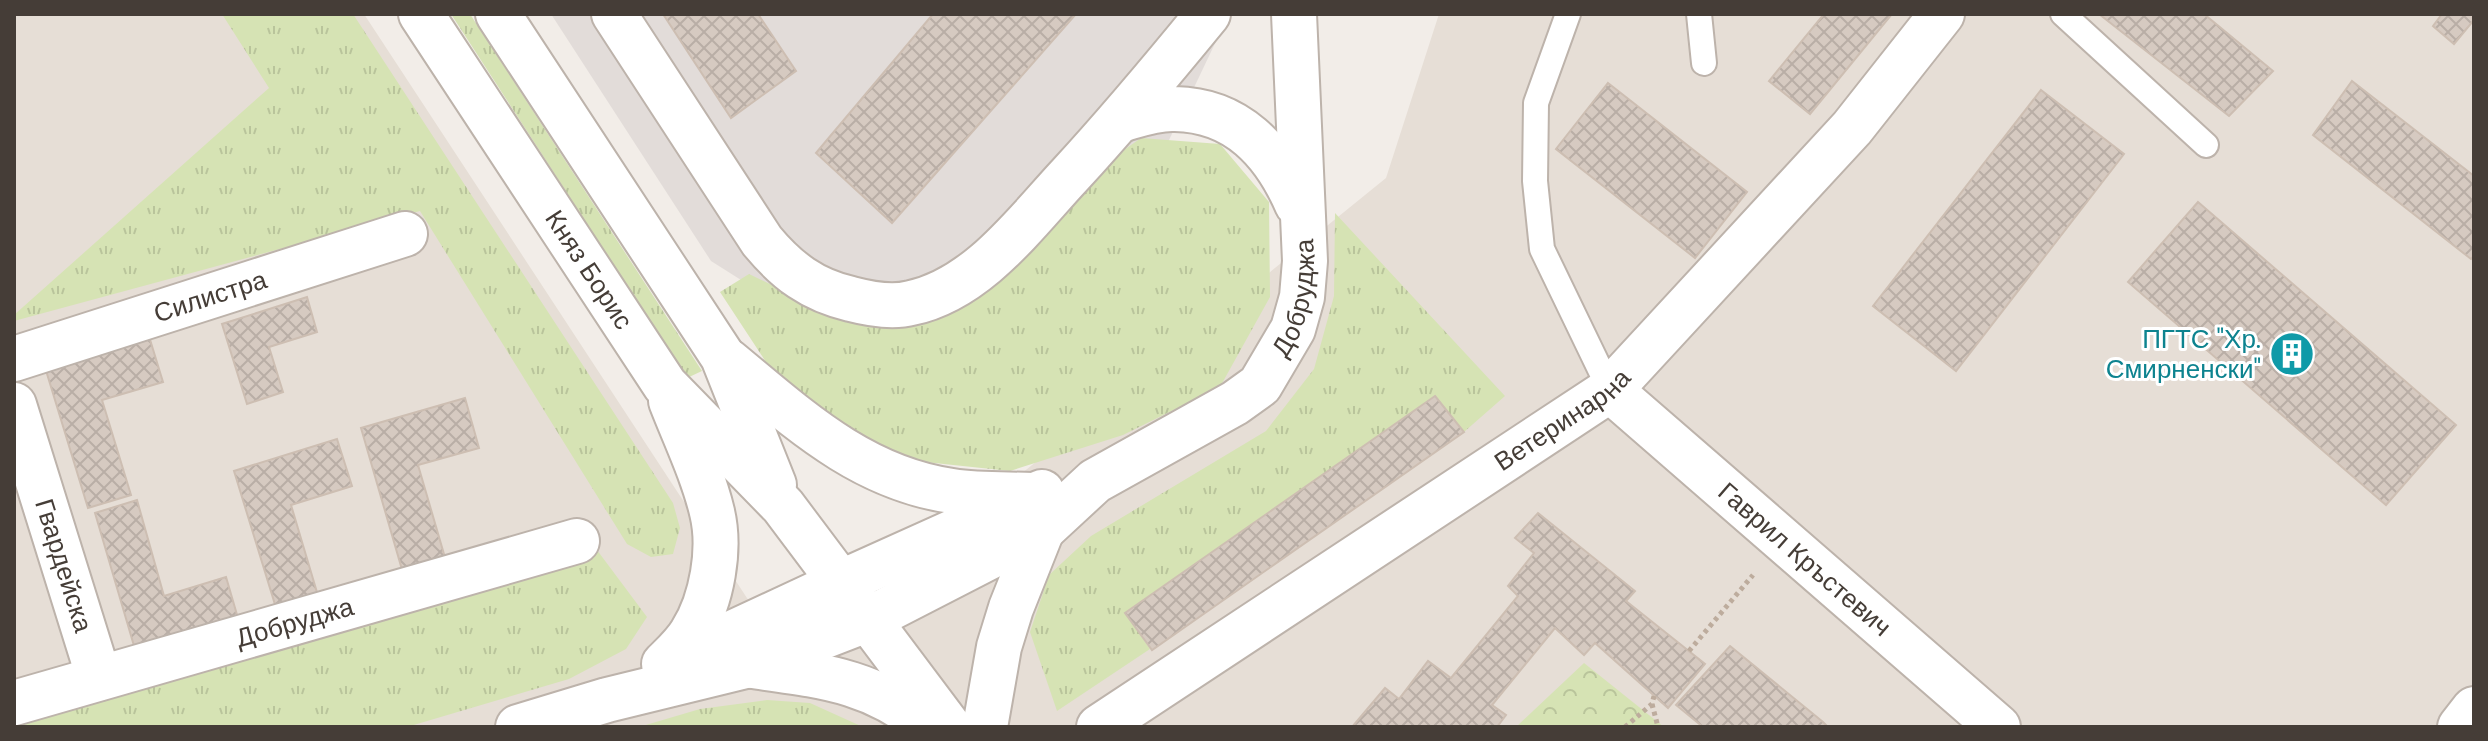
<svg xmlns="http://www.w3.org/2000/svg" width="2488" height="741" font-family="'DM Sans',sans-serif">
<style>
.residential{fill:#e6ded6}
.industrial{fill:#e2dcd9}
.grass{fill:url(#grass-tufts)}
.park{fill:url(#park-crowns)}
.building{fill:url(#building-cross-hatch);stroke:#cdbeb2;stroke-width:2}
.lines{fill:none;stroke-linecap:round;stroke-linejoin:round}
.service-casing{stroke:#bdb3ab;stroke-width:28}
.minor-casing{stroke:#bdb3ab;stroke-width:48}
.tertiary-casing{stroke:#bdb3ab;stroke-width:48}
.path{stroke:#bdac9d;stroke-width:5;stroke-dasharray:4 4;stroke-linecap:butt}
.service{stroke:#fff;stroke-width:24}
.minor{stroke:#fff;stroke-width:44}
.tertiary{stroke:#fff;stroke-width:44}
.labels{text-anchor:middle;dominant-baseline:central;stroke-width:6;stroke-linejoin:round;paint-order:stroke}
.street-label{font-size:26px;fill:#453d37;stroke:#fff}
.culture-label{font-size:26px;fill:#0d838f;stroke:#fff;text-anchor:end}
</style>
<defs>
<pattern id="grass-tufts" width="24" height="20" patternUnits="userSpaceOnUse" patternTransform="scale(2)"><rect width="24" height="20" fill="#d6e3b4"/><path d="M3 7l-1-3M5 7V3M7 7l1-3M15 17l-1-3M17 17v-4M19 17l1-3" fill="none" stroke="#b9c49b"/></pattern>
<pattern id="park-crowns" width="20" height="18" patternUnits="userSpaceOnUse" patternTransform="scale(2)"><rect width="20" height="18" fill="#d6e3b4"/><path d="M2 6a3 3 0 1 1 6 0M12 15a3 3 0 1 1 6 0" fill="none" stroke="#b9c49b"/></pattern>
<pattern id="building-cross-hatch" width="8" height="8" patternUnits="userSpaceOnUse" patternTransform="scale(2)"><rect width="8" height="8" fill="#d6cac1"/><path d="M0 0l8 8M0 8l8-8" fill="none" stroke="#b9aea6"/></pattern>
</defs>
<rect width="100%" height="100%" fill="#f2ede8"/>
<!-- residential -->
<polygon class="residential" points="14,14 364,14 789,662 1386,178 1439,14 2474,14 2474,727 14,727"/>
<!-- industrial -->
<polygon class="industrial" points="551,14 1229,14 1120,243 897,379 711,261"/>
<!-- grass -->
<g class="grass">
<polygon points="222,14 353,14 673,503 680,528 673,554 651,557 627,544 420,211 14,321 14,315 269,88"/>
<polygon points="451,14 470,14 702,371 687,378"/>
<polygon points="1141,138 1220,144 1269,202 1270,297 1220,387 1123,435 1010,471 906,460 843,429 781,385 720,292 749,274 829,312 900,329 987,288 1084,178"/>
<polygon points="1335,213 1505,396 1464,432 1435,397 1125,613 1150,649 1057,711 1030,632 1049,575 1091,536 1266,431 1314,369 1334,296"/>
<polygon points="594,546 647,617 626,649 569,679 407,727 14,727 14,723"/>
<polygon points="767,700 810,703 863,727 639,727 700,709"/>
</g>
<!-- park -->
<polygon class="park" points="1584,663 1664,727 1516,727"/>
<!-- building -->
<g class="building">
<polygon points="663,14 758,14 796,71 731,118"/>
<polygon points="933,14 1076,14 892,223 816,153"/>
<polygon points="1824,14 1892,14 1810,114 1769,81"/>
<polygon points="2099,14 2204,14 2273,71 2229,116"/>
<polygon points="2442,14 2474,14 2474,20 2454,44 2433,26"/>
<polygon points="2352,81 2474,176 2474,256 2471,259 2313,135"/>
<polygon points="1608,83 1747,192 1695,258 1556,149"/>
<polygon points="2041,90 2124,154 1956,371 1873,306"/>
<polygon points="2198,202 2456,425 2386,505 2128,282"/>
<polygon points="307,297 317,332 269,347 283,392 247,404 222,324"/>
<polygon points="148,333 163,382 102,400 131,495 88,508 44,364"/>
<polygon points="1435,396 1464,432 1152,650 1125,613"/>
<polygon points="465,398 479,448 418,465 446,561 403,573 361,428"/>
<polygon points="337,439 352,486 291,505 319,599 277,611 234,471"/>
<polygon points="137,500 164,596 226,577 240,625 137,656 95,513"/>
<polygon points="1538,513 1635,591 1626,601 1705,664 1668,708 1595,643 1584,655 1555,628 1492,705 1506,715 1497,727 1352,727 1385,688 1399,699 1428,661 1451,678 1518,596 1508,586 1534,553 1515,538"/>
<polygon points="1730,646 1823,722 1828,727 1703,727 1676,705"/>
</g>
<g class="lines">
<!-- service casing -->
<g class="service-casing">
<g id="service">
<polyline points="1568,14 1536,103 1535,181 1542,249 1610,390"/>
<polyline points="1699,14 1704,63"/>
<polyline points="2063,14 2206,145"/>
</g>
</g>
<!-- minor casing -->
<g class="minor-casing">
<g id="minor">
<path d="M614,14L762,241C787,271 812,290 851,299C870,304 892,308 911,303C978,289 1026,222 1070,175C1118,123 1163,69 1208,14"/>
<path d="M1120,120C1138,115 1156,108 1175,109C1237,110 1274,151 1297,204"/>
<path id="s1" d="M14,359L405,234"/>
<path id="s2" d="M1610,390L1998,727"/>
<path id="s3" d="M14,405L99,678"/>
<polyline points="842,582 1042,492"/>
<path id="s4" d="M869,619L1042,530L1095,481L1235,403L1260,385L1293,329L1302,297L1305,261L1294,14"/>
<path id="s5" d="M14,703L577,541"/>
<path id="s6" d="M1099,727L1610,390L1852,128L1942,14"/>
<polyline points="2460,727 2474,709"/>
</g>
</g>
<!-- tertiary casing -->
<g class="tertiary-casing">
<g id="tertiary">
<path id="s7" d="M421,14L665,385L783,506L949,727"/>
<polyline points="498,14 723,357 774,485"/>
<path d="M728,361C796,417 860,478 952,491C978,495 1005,494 1032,495"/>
<polyline points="670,662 842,582"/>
<path d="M664,664C674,654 685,644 692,632C712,600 721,549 712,512C703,474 685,437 671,401"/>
<path d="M752,666C823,676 872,680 929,727"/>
<polyline points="518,727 607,700 750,665 869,619"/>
<polyline points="985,727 999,647 1011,608 1042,530"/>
</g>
</g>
<!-- path -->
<g class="path">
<polyline points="1689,651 1753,575"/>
<polyline points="1652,704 1658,727"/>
<polyline points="1625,727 1652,704 1654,696"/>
</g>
<!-- service -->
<use href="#service" class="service"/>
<!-- minor -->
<use href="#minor" class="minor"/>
<!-- tertiary -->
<use href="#tertiary" class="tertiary"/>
</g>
<!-- icons -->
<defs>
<g id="building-disc" transform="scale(2.3)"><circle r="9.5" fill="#0f9aa8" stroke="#fff"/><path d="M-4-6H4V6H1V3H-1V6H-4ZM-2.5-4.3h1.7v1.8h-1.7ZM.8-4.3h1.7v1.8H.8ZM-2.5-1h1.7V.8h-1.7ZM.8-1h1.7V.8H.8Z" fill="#fff"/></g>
</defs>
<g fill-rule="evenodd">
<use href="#building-disc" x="2292" y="354"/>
</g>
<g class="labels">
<!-- street labels -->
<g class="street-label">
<text stroke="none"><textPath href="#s7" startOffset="306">Княз Борис</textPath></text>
<text stroke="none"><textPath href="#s1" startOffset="206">Силистра</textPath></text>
<text stroke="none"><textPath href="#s4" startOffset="554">Добруджа</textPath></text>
<text stroke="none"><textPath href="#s6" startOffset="556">Ветеринарна</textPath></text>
<text stroke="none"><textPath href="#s2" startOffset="258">Гаврил Кръстевич</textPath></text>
<text stroke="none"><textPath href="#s3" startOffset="168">Гвардейска</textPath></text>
<text stroke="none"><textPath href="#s5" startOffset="292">Добруджа</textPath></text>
</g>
<!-- culture labels -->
<g class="culture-label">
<text x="2261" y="339">ПГТС "Хр.<tspan x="2261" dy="30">Смирненски"</tspan></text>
</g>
</g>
<!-- border -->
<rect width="2488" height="741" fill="none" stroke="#453d37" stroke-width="32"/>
</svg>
